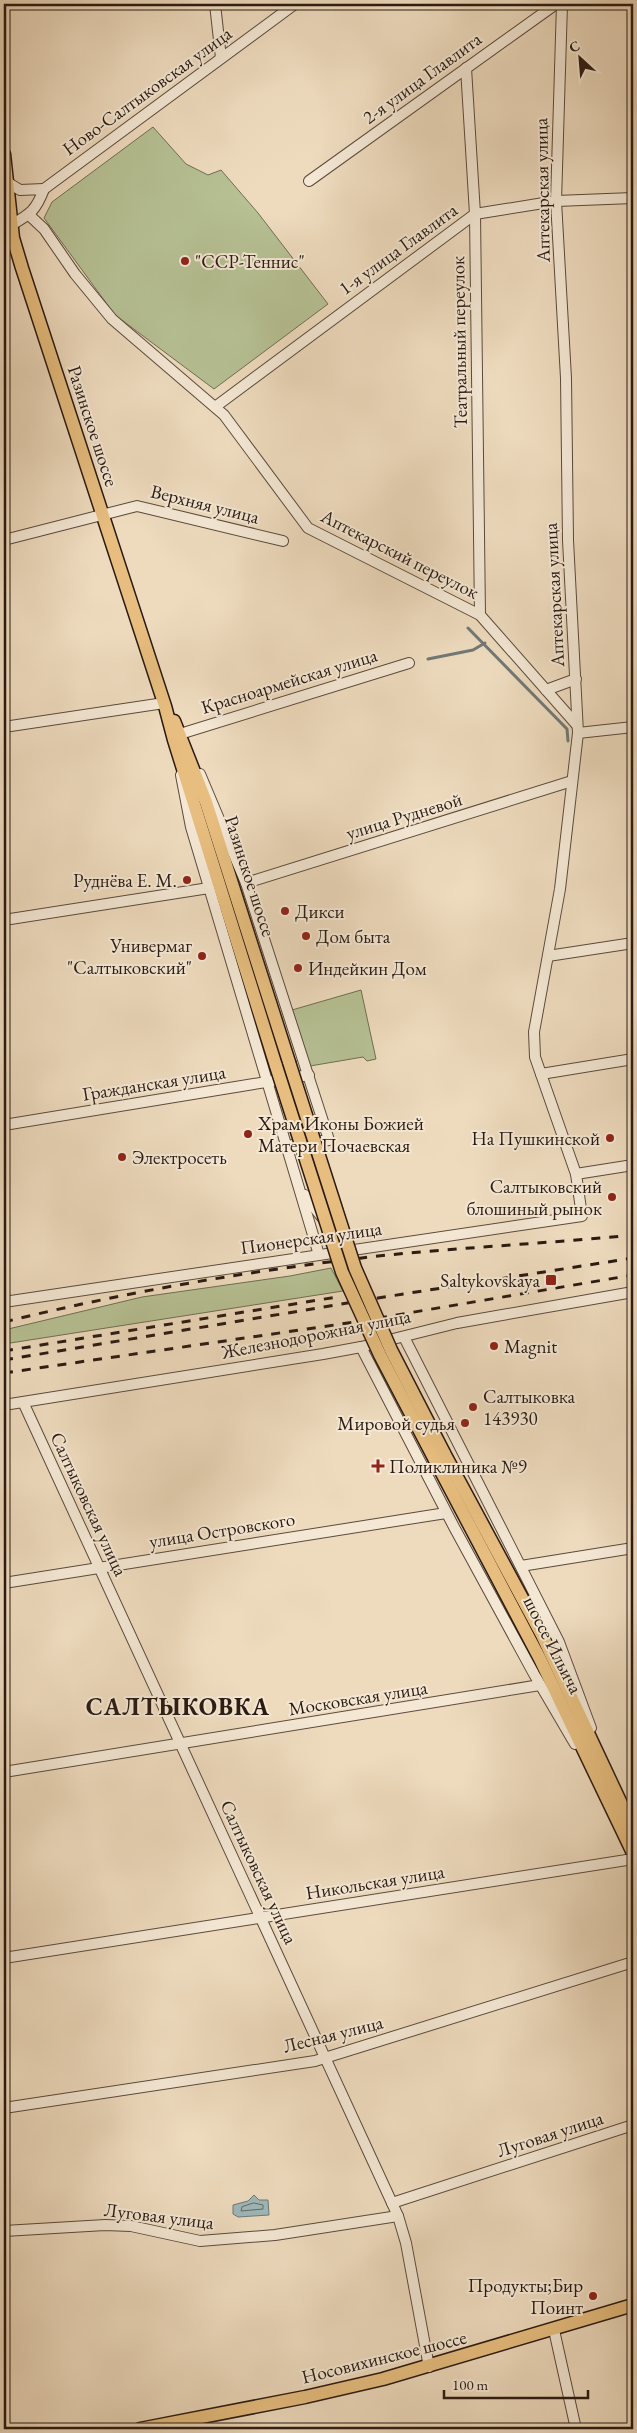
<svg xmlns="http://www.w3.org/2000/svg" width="637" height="2433" font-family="'EB Garamond',serif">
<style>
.green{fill:#b6c194;stroke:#706e53}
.water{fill:#9db9bb;stroke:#6f7977}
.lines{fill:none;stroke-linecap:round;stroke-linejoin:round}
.shore{stroke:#646a66;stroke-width:1}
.stream{stroke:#6f7977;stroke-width:3}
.minor-casing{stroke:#5b4a3d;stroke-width:12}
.major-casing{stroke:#2a1a12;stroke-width:15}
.minor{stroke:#f4e8d5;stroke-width:10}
.major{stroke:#e7be7f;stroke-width:12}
.rail{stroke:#2a1a12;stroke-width:3;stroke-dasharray:9 9;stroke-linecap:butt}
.major-bridge-casing{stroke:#2a1a12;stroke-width:15;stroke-linecap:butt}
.major-bridge{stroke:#e7be7f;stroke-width:12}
.poi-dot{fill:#8f2418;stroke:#f4e8d5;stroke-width:2}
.labels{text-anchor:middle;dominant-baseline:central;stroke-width:4;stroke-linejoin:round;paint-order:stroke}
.street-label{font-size:19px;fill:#2a1a12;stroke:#f4e8d5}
.poi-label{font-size:19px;fill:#2a1a12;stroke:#f4e8d5;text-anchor:start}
.district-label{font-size:24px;font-weight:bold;letter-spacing:1px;fill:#2a1a12;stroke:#f4e8d5}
</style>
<rect width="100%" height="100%" fill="#eedbbe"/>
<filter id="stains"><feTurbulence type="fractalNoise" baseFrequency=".004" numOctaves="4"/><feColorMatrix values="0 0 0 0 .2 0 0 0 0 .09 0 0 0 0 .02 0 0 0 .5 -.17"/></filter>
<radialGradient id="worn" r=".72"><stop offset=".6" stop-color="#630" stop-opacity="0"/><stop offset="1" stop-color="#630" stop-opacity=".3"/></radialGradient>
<!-- green -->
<g class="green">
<polygon points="153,127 186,164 208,175 221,170 258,213 328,304 214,389 115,315 44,218 52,202"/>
<polygon points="361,990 376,1059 367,1061 363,1057 310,1066 292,1010"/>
<polygon points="331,1268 343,1291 4,1344 4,1330 142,1297 290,1276"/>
</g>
<!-- water -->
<polygon class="water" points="254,2195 259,2200 268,2200 269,2215 238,2217 233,2214 233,2205 248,2201"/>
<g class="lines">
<!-- shore -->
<polygon class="shore" points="254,2203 263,2205 263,2209 241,2211 242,2207"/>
<!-- stream -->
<g class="stream">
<polyline points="468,628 567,729 568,741"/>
<polyline points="428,659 473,650 485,643"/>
</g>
<!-- minor casing -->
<g class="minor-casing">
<g id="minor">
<polyline points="215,4 221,58"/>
<polyline points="466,68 475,214 480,615"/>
<polyline points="309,181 556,4"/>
<path d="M7,182L20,190L44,189C36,210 31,214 11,225"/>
<polyline points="44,189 295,4"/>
<polyline points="29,215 44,229 75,274 112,319 224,415 308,528 480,615 576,724"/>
<polyline points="215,407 475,214 556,201 633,198"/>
<polyline points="4,540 137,506 283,541"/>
<polyline points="546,690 576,679"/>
<polyline points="4,727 164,703"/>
<polyline points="578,733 633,727"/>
<polyline points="180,734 409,663"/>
<polyline points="200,774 246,883 329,1140 287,1146"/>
<polyline points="181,775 191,827 319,1255"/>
<polyline points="246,883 572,781"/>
<polyline points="4,920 209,888"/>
<polyline points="548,956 633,943"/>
<polyline points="541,1074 633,1059"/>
<polyline points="4,1125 309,1075"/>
<polyline points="576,1174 633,1165"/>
<path d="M305,1195C318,1215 335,1228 342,1251"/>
<polyline points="4,1302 582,1216 576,1174 535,1057 534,1032 560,889 578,733 568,540 566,378 556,201 562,4"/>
<polyline points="404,1337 559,1642 591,1728"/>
<polyline points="361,1347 454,1527 534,1674 575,1744"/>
<polyline points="23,1402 398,2216 406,2243 429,2367"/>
<polyline points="4,1405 323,1354 361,1347 457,1323 633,1292"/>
<polyline points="521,1566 633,1548"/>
<polyline points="4,1583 446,1513"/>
<polyline points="4,1772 540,1685"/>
<polyline points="4,1958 633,1859"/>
<polyline points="4,2108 315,2061 633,1962"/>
<polyline points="392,2203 633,2125"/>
<polyline points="4,2231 105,2225 131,2226 200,2241 275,2235 398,2216"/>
<polyline points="554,2330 576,2429"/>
</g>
</g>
<!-- major casing -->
<g class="major-casing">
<g id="major">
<polyline points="4,154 13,238 22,268 165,706 174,740 276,1066"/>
<polyline points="174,721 206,802 289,1062"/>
<polyline points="444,1453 542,1635 633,1829"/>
<polyline points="434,1458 540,1659 633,1853"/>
<polyline points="140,2429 305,2397 383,2379 633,2305"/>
</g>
</g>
<!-- minor -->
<use href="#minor" class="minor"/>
<!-- major -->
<use href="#major" class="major"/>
<!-- rail -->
<g class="rail">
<path d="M4,1322C130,1291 259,1269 388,1255C469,1247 552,1243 633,1235"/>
<polyline points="4,1351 337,1297"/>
<polyline points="4,1360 378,1298 633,1258"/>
<polyline points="4,1373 355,1322 633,1275"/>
</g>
<!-- major-bridge casing -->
<g class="major-bridge-casing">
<g id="major-bridge">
<polyline points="289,1062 355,1268 391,1350 444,1453"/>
<polyline points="276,1066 342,1272 380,1355 434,1458"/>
</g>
</g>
<!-- major-bridge -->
<use href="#major-bridge" class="major-bridge"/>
</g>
<!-- markers -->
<g class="poi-dot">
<circle cx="185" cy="261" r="5"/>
<circle cx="187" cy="880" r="5"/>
<circle cx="285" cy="911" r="5"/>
<circle cx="306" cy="936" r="5"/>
<circle cx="202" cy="956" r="5"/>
<circle cx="298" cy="968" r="5"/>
<circle cx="248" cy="1134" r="5"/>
<circle cx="610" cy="1138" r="5"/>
<circle cx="122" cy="1157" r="5"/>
<circle cx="612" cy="1197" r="5"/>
<rect x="545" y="1274" width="12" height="12" rx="2.5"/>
<circle cx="494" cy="1346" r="5"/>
<circle cx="473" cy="1407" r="5"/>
<circle cx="465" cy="1423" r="5"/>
<path d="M375.5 1458.5h5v5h5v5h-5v5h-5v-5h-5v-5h5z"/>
<circle cx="593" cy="2296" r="5"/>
</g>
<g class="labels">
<!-- street labels -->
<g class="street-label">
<text transform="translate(422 78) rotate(-36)">2-я улица Главлита</text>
<text transform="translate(147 91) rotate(-36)">Ново-Салтыковская улица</text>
<text transform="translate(542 190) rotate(-91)">Аптекарская улица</text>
<text transform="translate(398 249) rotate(-36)">1-я улица Главлита</text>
<text transform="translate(459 342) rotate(-91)">Театральный переулок</text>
<text transform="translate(93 426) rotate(72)">Разинское шоссе</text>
<text transform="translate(205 504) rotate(14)">Верхняя улица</text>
<text transform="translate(400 554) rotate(27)">Аптекарский переулок</text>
<text transform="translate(554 595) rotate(-93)">Аптекарская улица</text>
<text transform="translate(289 681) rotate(-17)">Красноармейская улица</text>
<text transform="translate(404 816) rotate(-17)">улица Рудневой</text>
<text transform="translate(250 876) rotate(72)">Разинское шоссе</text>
<text transform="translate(154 1083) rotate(-9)">Гражданская улица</text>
<text transform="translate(311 1238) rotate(-8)">Пионерская улица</text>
<text transform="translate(316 1334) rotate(-11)">Железнодорожная улица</text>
<text transform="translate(89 1504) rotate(65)">Салтыковская улица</text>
<text transform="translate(222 1530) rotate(-9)">улица Островского</text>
<text transform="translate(553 1645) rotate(63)">шоссе Ильича</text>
<text transform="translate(358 1698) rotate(-9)">Московская улица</text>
<text transform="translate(259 1872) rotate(65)">Салтыковская улица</text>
<text transform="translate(375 1882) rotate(-9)">Никольская улица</text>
<text transform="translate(333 2034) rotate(-14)">Лесная улица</text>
<text transform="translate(550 2134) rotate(-18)">Луговая улица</text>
<text transform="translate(159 2216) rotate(7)">Луговая улица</text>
<text transform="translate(384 2357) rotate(-14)">Носовихинское шоссе</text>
</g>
<!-- poi labels -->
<g class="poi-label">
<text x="195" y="261">"ССР-Теннис"</text>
<text x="177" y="880" text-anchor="end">Руднёва Е. М.</text>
<text x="295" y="911">Дикси</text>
<text x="316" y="936">Дом быта</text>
<text x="192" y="945" text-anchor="end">Универмаг<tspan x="192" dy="22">"Салтыковский"</tspan></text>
<text x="308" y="968">Индейкин Дом</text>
<text x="258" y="1123">Храм Иконы Божией<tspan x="258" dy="22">Матери Почаевская</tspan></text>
<text x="600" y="1138" text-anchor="end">На Пушкинской</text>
<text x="132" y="1157">Электросеть</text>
<text x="602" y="1186" text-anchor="end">Салтыковский<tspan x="602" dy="22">блошиный рынок</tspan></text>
<text x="540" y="1280" text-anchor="end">Saltykovskaya</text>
<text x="504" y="1346">Magnit</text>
<text x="483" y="1396">Салтыковка<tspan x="483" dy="22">143930</tspan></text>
<text x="455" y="1423" text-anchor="end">Мировой судья</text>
<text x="389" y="1466">Поликлиника №9</text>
<text x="583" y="2285" text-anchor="end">Продукты;Бир<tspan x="583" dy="22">Поинт</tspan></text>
</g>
<!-- district labels -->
<g class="district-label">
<text x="178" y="1706">САЛТЫКОВКА</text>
</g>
</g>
<!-- margin -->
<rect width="637" height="2433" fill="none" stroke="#eedbbe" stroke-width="20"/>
<rect x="5" y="5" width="627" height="2423" fill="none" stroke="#2a1a12" stroke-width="2.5"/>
<rect x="10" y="10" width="617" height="2413" fill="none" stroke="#2a1a12"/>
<!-- north arrow -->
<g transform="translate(580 58) rotate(334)" stroke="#f4e8d5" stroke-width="4" paint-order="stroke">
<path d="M0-4L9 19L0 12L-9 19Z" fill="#2a1a12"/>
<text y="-8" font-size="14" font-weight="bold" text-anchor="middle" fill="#2a1a12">С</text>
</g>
<!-- scale -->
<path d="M444 2390v8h144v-8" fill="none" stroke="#2a1a12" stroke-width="2.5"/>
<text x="452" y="2390" font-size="15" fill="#2a1a12" stroke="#f4e8d5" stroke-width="4" paint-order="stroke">100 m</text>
<rect width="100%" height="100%" filter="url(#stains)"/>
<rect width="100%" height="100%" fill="url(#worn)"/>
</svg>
